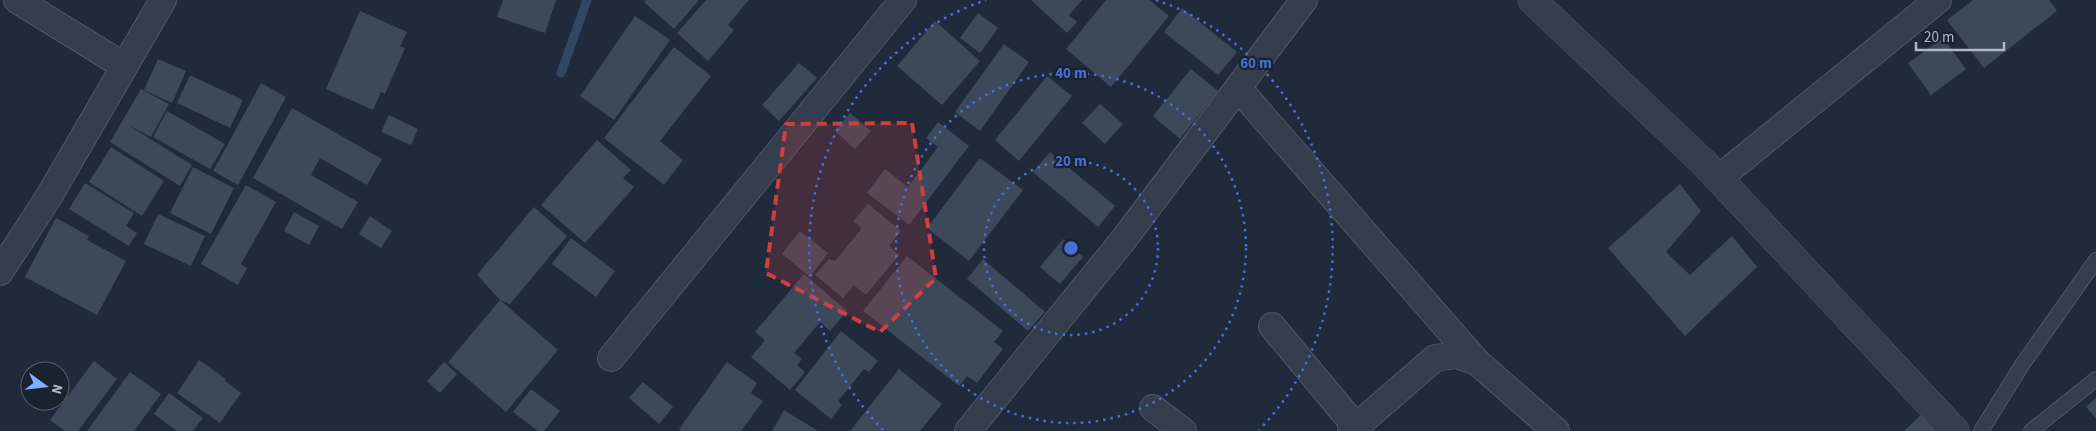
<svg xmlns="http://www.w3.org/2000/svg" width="2096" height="431" font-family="'Source Sans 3',sans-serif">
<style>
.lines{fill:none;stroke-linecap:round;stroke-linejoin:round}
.stream{stroke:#314764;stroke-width:9}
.building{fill:#3b495b}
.service-casing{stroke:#4e5865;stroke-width:16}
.minor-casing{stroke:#4e5865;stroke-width:28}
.tertiary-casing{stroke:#4e5865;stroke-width:29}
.service{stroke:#333d4b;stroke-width:14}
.minor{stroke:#333d4b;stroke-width:26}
.tertiary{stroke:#333d4b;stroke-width:28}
.marked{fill:#d03e40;fill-opacity:0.2;stroke:#d03e40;stroke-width:4;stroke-dasharray:10 6;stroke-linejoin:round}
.ring{fill:none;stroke:#486ed3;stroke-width:2.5;stroke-dasharray:2.5 5}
.centre{fill:#486ed3;stroke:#19222f;stroke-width:2.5}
.ring-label{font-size:15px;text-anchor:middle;font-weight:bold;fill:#486ed3;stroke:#19222f;stroke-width:4.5;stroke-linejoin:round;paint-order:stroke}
</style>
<rect width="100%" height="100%" fill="#1f2b3b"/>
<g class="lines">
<!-- stream -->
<polyline class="stream" points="561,73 587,0"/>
</g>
<!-- building -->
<g class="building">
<polygon points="503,0 556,0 545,33 497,17"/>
<polygon points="646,0 699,0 674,29 644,2"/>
<polygon points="706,0 749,0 728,25 734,30 708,61 677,33"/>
<polygon points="1031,0 1082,0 1069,15 1077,22 1067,33"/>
<polygon points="1106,0 1149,0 1169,16 1111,87 1066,49"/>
<polygon points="1973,0 2049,0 2057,11 1984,68 1947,20"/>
<polygon points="1182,8 1237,52 1218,75 1164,32"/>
<polygon points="360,11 407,32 400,46 405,48 385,94 381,92 373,110 326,89"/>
<polygon points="978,13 998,28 980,53 960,38"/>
<polygon points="635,16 670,40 614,120 580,96"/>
<polygon points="935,21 980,61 942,105 897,66"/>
<polygon points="1943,38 1966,69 1931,95 1908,63"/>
<polygon points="1004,44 1029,62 980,131 955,112"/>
<polygon points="674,47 711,76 660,141 683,160 664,185 604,138"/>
<polygon points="158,59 186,71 172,103 144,90"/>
<polygon points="799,63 817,78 779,121 762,105"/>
<polygon points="1191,69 1218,91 1180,139 1153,116"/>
<polygon points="190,75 243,100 230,128 177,103"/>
<polygon points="1047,76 1072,96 1019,161 995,140"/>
<polygon points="261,83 286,97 238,185 213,171"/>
<polygon points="141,89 169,104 151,137 128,125 192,165 180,186 110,142"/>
<polygon points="1100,104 1123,124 1105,144 1082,123"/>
<polygon points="292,108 382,159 367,185 320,158 311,175 358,202 342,229 253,178"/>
<polygon points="167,111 225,144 210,169 153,137"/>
<polygon points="850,113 871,131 855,149 835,131"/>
<polygon points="389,115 418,129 411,145 381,132"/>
<polygon points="938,122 969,146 909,225 867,193 885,169 908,187 938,147 926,138"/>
<polygon points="597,140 631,170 623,178 634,187 585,243 541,205"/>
<polygon points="111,147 164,181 142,216 89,182"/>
<polygon points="1050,152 1115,206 1098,227 1033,172"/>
<polygon points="980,158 1023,190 969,261 927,228"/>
<polygon points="193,167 234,188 211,234 170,213"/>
<polygon points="85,183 134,213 126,226 137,233 129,246 69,209"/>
<polygon points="1680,184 1701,211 1666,252 1690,275 1732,236 1757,267 1685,336 1608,248"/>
<polygon points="246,185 276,202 241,264 247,268 238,285 201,264"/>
<polygon points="868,204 901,231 889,246 899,255 866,295 854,285 843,298 815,275 829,259 835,261 862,228 853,221"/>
<polygon points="534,207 567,236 510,304 500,300 477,275"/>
<polygon points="294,212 319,226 309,245 284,231"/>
<polygon points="158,214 205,236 191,266 144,244"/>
<polygon points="370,216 392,231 381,248 359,234"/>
<polygon points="56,218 89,236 87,240 126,261 97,315 25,277"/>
<polygon points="800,231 828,253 810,277 782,254"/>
<polygon points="571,238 615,271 596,297 552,264"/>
<polygon points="1063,239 1083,257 1060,284 1040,267"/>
<polygon points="907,256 1003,331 994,342 1003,349 977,383 967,376 959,386 863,311"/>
<polygon points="983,259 1045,312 1028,331 967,279"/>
<polygon points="804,274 847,311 830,331 820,322 794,353 802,359 797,365 805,372 790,390 751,357 765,340 755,332"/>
<polygon points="500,300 558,350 506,412 448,362"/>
<polygon points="841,331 878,361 869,372 864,369 838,401 842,405 831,419 795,390"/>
<polygon points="199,360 226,379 225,381 241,393 220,423 177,393"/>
<polygon points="94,361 117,379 78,431 65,431 50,420"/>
<polygon points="444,362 457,374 440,393 427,381"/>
<polygon points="727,362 757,383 751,393 763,401 741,431 681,431 679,429"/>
<polygon points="899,369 942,404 920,431 850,431"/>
<polygon points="130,372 161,394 134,431 87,431"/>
<polygon points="643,382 673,407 659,424 629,398"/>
<polygon points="531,389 560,411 544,431 538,431 513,412"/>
<polygon points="169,393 203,418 193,431 177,431 154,414"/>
<polygon points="2096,398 2096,418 2086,407"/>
<polygon points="784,410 818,431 772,431"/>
<polygon points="1925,411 1944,431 1904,431"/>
</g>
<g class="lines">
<!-- service casing -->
<g class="service-casing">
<g id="service">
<polyline points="1981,431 2022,365 2096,260"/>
<polyline points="2031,431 2096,379"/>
</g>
</g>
<!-- minor casing -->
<g class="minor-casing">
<g id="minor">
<polyline points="17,0 124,66"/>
<polyline points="1238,88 1477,362"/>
<polyline points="1719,178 1938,0"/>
<polyline points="0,272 48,198 163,0"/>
<polyline points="1272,326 1356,427"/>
<polyline points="611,358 903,0"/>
<polyline points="1153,408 1183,431"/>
<polyline points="968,431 1124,239 1304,0"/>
<polyline points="1351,431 1435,358 1457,355 1477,362 1556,431"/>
</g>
</g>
<!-- tertiary casing -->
<g class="tertiary-casing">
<polyline id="tertiary" points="1532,0 1704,163 1955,431"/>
</g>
<!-- service -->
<use href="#service" class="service"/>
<!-- minor -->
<use href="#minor" class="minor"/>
<!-- tertiary -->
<use href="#tertiary" class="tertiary"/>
</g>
<!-- marked area -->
<path class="marked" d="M912,123L936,278L880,332L766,273L786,124Z"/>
<!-- distance rings -->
<g class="ring">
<circle cx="1071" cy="248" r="87"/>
<circle cx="1071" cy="248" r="175"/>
<path d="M883 430A262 262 0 0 1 986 0M1156 0A262 262 0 0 1 1259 430"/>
</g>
<circle cx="1071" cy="248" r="8" class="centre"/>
<g class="ring-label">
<text x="1256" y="68">60 m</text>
<text x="1071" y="78">40 m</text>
<text x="1071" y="166">20 m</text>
</g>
<!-- north arrow -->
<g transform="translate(45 386) rotate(105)"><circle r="24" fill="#19222f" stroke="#555e6c"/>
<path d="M0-4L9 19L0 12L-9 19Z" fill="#7bb0ff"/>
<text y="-8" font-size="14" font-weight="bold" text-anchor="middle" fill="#aeb8c7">N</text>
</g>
<!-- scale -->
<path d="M1916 42v8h88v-8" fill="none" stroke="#aeb8c7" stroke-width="2.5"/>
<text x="1924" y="42" font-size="15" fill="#aeb8c7" stroke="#19222f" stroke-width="4" paint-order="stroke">20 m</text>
</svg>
